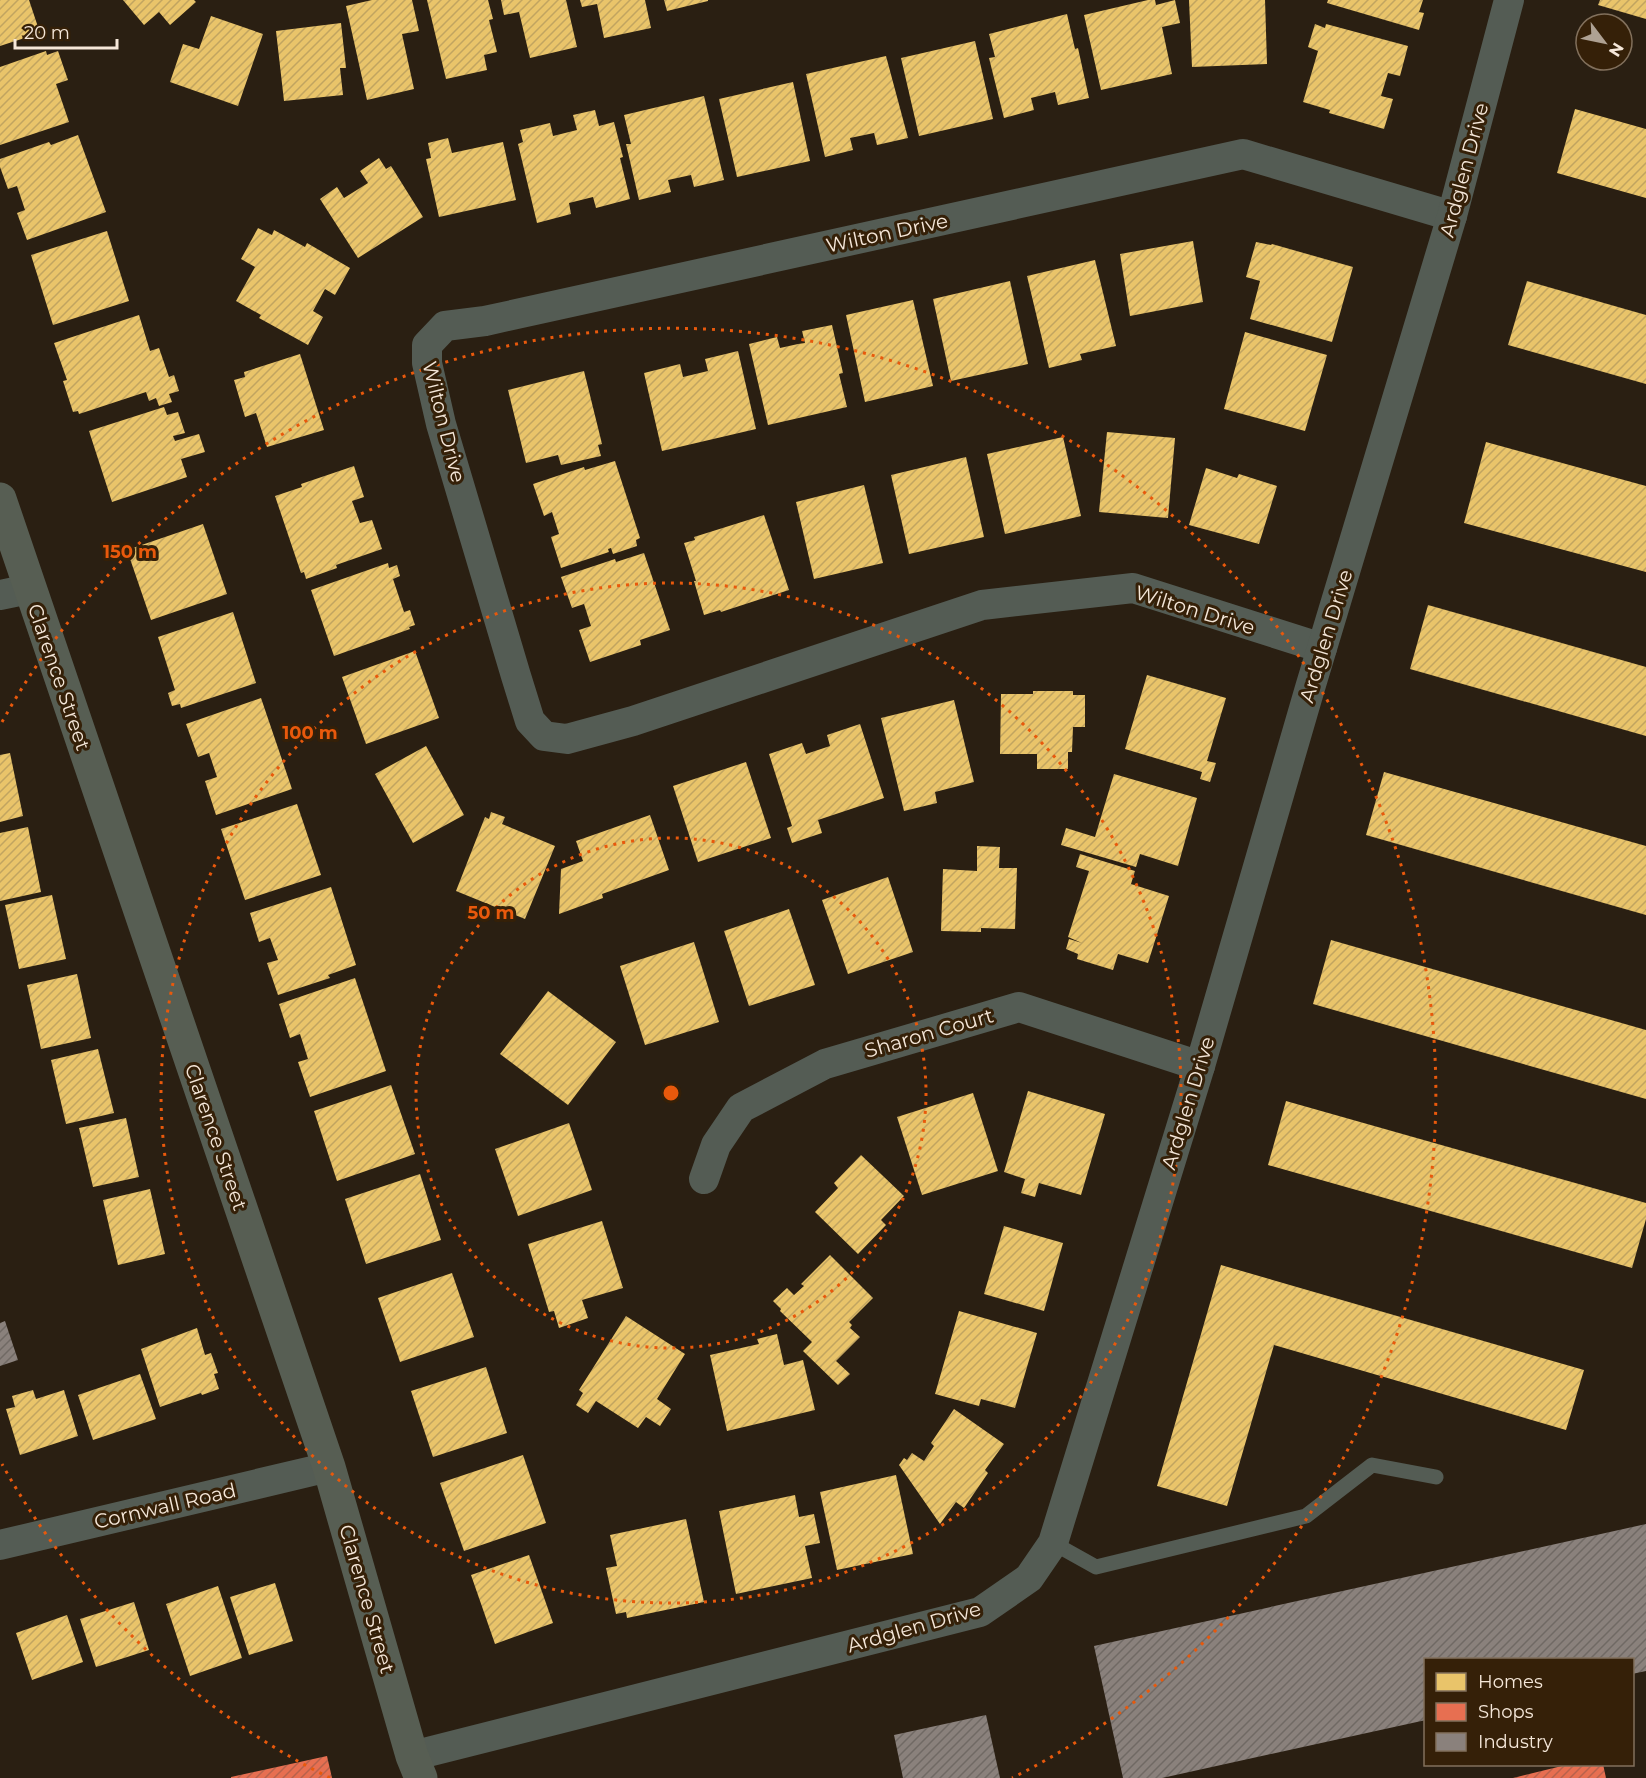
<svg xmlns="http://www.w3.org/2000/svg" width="1646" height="1778" font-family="Montserrat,sans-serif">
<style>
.homes{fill:url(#homes-hatch)}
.shops{fill:url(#shops-hatch)}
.industry{fill:url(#industry-hatch)}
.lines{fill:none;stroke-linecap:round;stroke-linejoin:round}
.lane{stroke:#545c54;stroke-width:15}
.street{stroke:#545c54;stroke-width:30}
.secondary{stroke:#575e53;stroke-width:33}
.ring{fill:none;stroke:#e8590c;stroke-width:3;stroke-dasharray:3 6}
.labels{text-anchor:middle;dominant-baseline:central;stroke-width:6;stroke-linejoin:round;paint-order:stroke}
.street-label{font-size:20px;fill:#f5e7d9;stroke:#352008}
.centre{fill:#e8590c;stroke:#352008;stroke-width:3}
.ring-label{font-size:18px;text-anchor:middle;font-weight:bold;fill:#e8590c;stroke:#352008;stroke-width:6;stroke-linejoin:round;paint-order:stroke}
</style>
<defs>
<pattern id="homes-hatch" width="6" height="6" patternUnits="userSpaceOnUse" patternTransform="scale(1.5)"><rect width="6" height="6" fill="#e9c46a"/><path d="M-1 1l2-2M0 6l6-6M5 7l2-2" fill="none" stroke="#c1a460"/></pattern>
<pattern id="shops-hatch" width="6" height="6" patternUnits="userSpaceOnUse" patternTransform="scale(1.5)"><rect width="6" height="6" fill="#e76f51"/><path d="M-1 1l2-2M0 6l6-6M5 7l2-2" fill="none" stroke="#b8624c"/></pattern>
<pattern id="industry-hatch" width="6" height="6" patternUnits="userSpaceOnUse" patternTransform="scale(1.5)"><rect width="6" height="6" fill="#8a817c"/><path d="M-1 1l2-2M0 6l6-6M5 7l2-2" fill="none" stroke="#706964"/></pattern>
</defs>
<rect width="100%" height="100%" fill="#2a1f12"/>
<!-- homes -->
<g class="homes">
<polygon points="0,0 29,0 40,33 0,46"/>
<polygon points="123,0 194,0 196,2 170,25 159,12 144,25"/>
<polygon points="372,0 412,0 419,31 402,34 414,89 367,100 346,6"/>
<polygon points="427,0 488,0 493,19 489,20 497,52 484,55 487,70 446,79"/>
<polygon points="501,0 566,0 577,47 530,58 519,12 504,15"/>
<polygon points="580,0 645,0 651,28 604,38 597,4 582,7"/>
<polygon points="664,0 708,0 708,1 667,11"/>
<polygon points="1148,0 1155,0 1156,5 1175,0 1180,23 1162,27 1172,74 1101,90 1084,15"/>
<polygon points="1189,0 1265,0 1267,64 1192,67"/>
<polygon points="1328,0 1423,0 1419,12 1424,13 1419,30 1327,3"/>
<polygon points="1600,0 1646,0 1646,19 1598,5"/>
<polygon points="1067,14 1075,49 1078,48 1089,98 1058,105 1055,92 1031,98 1034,110 1004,118 989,58 995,57 989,34"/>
<polygon points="211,16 263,34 238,106 170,82 183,44 199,49"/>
<polygon points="341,23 346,68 340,68 343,95 284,101 276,31"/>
<polygon points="1315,24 1325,28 1326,24 1408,46 1400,76 1388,73 1381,96 1393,99 1384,129 1329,113 1330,110 1303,102 1318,51 1308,47"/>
<polygon points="975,41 993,119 919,136 901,58"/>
<polygon points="46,51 47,55 58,51 68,80 56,84 69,122 0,145 0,67"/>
<polygon points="886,56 908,138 877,145 874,133 850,138 853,150 825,157 806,74"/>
<polygon points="793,82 810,161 737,177 719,99"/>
<polygon points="704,96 724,180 694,187 691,175 668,180 671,192 639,200 626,144 631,144 624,115"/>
<polygon points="1575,109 1646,129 1646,198 1557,173"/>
<polygon points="595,110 599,126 614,122 623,157 620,158 630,199 596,208 593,197 569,203 571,214 537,223 518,144 523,142 520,130 550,123 553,136 577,130 573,115"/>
<polygon points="78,135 106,212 27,240 17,213 25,210 17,186 8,189 0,167 0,159 49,142 51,145"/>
<polygon points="448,138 452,153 503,142 516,200 439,217 426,159 431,158 428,143"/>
<polygon points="379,158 386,169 391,166 423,217 358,258 320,199 337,187 344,198 368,183 360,171"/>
<polygon points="258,228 272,235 274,230 305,247 307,243 350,268 335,295 325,289 313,311 323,317 308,345 259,318 261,315 236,301 255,267 241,259"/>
<polygon points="107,231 129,301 53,325 31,255"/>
<polygon points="1193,241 1203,302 1130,316 1120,254"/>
<polygon points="1256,242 1271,245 1272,244 1353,267 1332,342 1250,319 1260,281 1246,277"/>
<polygon points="1095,260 1116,346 1080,354 1082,360 1049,368 1027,276"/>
<polygon points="1010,281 1028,364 951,381 933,299"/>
<polygon points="1527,281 1646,315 1646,384 1508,345"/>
<polygon points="913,300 933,386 865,402 846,315"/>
<polygon points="139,315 150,351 159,348 169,377 174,375 179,391 169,394 172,402 159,406 156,398 149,401 146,392 79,414 78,411 73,412 63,381 67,380 54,343"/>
<polygon points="832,325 843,373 839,374 847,407 768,425 749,344 777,337 780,348 798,344 805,343 802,331"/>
<polygon points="1245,332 1327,355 1305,431 1224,409"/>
<polygon points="738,351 756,429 662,451 644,373 680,364 683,377 708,371 705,359"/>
<polygon points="300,354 324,430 267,447 256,413 245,417 234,380 245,377 244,372"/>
<polygon points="584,371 602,444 598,445 601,456 561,465 558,455 526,463 508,390"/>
<polygon points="164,407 167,415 178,412 185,433 173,436 175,441 199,434 205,452 181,459 187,477 112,502 89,431"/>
<polygon points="1107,432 1175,438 1168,518 1099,512"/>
<polygon points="1063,437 1081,516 1005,534 987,454"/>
<polygon points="1486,442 1646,486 1646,572 1464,523"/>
<polygon points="966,457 984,537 909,554 891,475"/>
<polygon points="615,461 640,538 636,540 637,546 613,554 611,548 608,549 609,552 561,568 551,537 559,534 552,512 544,516 533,484 584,467 585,470"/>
<polygon points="354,466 364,497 352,501 360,523 372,520 382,549 336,565 337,568 306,579 304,572 301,573 275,496 302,487 301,484"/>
<polygon points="1206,468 1237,478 1239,474 1277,486 1259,544 1189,525"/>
<polygon points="864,485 883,563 814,579 796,502"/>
<polygon points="764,515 789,590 721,612 720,610 704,615 694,581 696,581 684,543 695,540 694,537"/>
<polygon points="203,524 227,594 151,620 127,550"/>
<polygon points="644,553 670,630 640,640 641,645 590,662 579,630 591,626 584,604 572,608 561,577 615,559 616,562"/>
<polygon points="388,563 389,568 397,565 400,576 393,579 404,612 410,610 415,625 409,627 410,629 334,656 311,590"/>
<polygon points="1428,605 1646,667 1646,736 1410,669"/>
<polygon points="233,612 256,683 181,708 180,704 172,706 168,693 175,690 158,637"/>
<polygon points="415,651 439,718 366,744 342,677"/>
<polygon points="1147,675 1226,698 1207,761 1216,763 1210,782 1200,779 1202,772 1125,749"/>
<polygon points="1033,691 1073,691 1073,695 1085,695 1085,727 1073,727 1072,752 1068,752 1068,769 1037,769 1037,754 1000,754 1001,694 1033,694"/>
<polygon points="261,698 292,789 216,815 205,781 217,777 209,753 198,757 186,724"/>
<polygon points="954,700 974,782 935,792 937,803 904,811 881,718"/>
<polygon points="860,724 884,798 818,820 822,833 792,843 787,828 792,826 769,754 802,743 806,754 830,746 827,735"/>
<polygon points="426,746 464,815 413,843 375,774"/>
<polygon points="10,753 23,816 0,822 0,755"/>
<polygon points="746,762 771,838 698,862 673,786"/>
<polygon points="1384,772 1646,846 1646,915 1366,835"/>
<polygon points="1114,774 1197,798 1178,866 1140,854 1136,867 1061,845 1066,828 1095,837"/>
<polygon points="297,804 321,875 245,900 221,829"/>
<polygon points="491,812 505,817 502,824 555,846 525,919 456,891 485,817 489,819"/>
<polygon points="650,815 669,870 602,894 603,898 559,914 561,869 583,861 576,841"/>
<polygon points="28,827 41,892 0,901 0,833"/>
<polygon points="977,846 1000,847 999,868 1017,868 1015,929 981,928 981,932 941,931 943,869 977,871"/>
<polygon points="1080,854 1135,871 1131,884 1169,896 1148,963 1118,954 1113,970 1077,959 1078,954 1066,949 1069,939 1082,943 1068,937 1089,871 1076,867"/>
<polygon points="888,877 913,952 848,974 822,900"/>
<polygon points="331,887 356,965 328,975 330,978 278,995 267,963 278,960 270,938 259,942 250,913"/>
<polygon points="52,895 66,959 19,969 5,905"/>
<polygon points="789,909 815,985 749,1006 724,931"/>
<polygon points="1331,940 1646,1030 1646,1099 1313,1004"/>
<polygon points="694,942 719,1022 645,1045 620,966"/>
<polygon points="77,974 91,1038 41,1049 27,985"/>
<polygon points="355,978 386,1071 310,1097 298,1062 308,1059 300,1034 290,1038 279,1004"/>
<polygon points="548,991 616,1042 568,1105 500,1054"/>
<polygon points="98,1049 114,1113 66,1124 51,1060"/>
<polygon points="391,1085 415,1154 337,1181 314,1111"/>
<polygon points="1028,1091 1105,1114 1081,1195 1039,1183 1035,1197 1021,1193 1025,1179 1004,1172"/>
<polygon points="973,1093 998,1171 922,1195 897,1117"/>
<polygon points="1286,1101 1646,1203 1646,1219 1632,1268 1268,1165"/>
<polygon points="126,1118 139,1177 93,1187 79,1128"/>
<polygon points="569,1123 592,1190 518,1216 495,1149"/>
<polygon points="861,1155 904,1196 881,1220 886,1225 858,1254 815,1212 838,1188 834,1183"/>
<polygon points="420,1174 441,1240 366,1264 345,1199"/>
<polygon points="150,1189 165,1254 118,1265 103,1200"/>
<polygon points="602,1221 623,1288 582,1300 588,1318 559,1328 554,1311 549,1312 528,1244"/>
<polygon points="1004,1226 1063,1243 1044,1311 984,1294"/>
<polygon points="830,1255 873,1298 849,1322 852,1325 850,1328 860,1337 836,1361 850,1374 838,1385 803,1351 812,1342 780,1311 781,1309 773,1301 787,1288 794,1295 804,1286 801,1284"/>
<polygon points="1221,1265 1584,1370 1566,1430 1274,1345 1227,1506 1157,1486"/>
<polygon points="452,1273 474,1337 400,1362 378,1298"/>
<polygon points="959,1311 1037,1333 1015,1408 981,1399 979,1406 935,1394"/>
<polygon points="626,1316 685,1354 657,1399 671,1409 660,1426 646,1417 638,1428 596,1401 588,1413 576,1405 583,1393 579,1390"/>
<polygon points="197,1328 205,1355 211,1353 218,1373 214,1374 219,1389 202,1395 201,1393 160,1407 141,1349"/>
<polygon points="777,1334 784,1365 803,1360 815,1410 727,1431 710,1355 759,1344 757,1339"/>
<polygon points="486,1367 507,1433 433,1457 411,1391"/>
<polygon points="140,1374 156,1419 93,1440 78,1395"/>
<polygon points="33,1390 36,1399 64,1390 78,1436 20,1455 6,1409 15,1407 12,1396"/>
<polygon points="954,1409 1004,1444 985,1470 988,1473 964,1508 956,1502 940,1524 899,1465 904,1458 907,1460 912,1453 924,1461 934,1446 931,1443"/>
<polygon points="523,1455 546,1523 464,1551 440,1483"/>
<polygon points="896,1475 913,1554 837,1570 820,1492"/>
<polygon points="795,1495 799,1517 814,1514 820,1543 805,1546 812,1578 736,1594 719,1511"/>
<polygon points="686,1519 704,1602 627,1618 626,1612 616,1614 606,1568 617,1566 610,1535"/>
<polygon points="529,1555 553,1623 495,1644 471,1575"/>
<polygon points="275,1583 293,1641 249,1655 230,1597"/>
<polygon points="218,1586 242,1658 190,1676 166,1604"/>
<polygon points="134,1602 149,1650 96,1667 80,1619"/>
<polygon points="67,1615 83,1662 32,1680 16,1633"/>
</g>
<!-- shops -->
<g class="shops">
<polygon points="327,1756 332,1778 231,1778 231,1777"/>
<polygon points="1570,1764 1603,1764 1606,1778 1513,1778"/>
</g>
<!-- industry -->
<g class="industry">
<polygon points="5,1321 18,1360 0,1366 0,1323"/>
<polygon points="1646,1524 1646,1671 1632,1674 1632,1660 1426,1660 1426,1720 1162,1778 1123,1778 1094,1646"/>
<polygon points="986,1715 1000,1778 903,1778 894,1735"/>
</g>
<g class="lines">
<!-- lane -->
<polyline class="lane" points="1053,1543 1096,1567 1306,1516 1372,1465 1436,1477"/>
<!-- street -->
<g class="street">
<polyline points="0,595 29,589"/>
<polyline points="1322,648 1133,588 982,605 633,721 567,739 544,736 530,721 516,676 441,424 427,363 427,345 445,326 485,321 1243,154 1452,216"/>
<polyline points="704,1179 716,1145 741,1108 825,1064 1019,1007 1200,1066"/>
<polyline points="0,1545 329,1467"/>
<polyline points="412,1756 980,1612 1029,1578 1053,1543 1200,1066 1310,688 1452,216 1509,0"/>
</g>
<!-- secondary -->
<polyline class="secondary" points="0,499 329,1467 412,1756 421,1778"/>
</g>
<!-- distance rings -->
<g class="ring">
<circle cx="671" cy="1093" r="255"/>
<circle cx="671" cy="1093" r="510"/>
<path d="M330 1778A765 765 0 0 1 2 1464M2 722A765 765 0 1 1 1012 1778"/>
</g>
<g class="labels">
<!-- street labels -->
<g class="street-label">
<text transform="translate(1464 170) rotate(-75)">Ardglen Drive</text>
<text transform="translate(887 233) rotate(-12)">Wilton Drive</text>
<text transform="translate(444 422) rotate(76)">Wilton Drive</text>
<text transform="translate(1195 610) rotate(17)">Wilton Drive</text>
<text transform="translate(1326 636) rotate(-73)">Ardglen Drive</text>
<text transform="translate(59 677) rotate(71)">Clarence Street</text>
<text transform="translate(929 1033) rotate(-16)">Sharon Court</text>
<text transform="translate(1188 1103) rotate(-73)">Ardglen Drive</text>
<text transform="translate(216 1137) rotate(71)">Clarence Street</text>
<text transform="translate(165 1506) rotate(-13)">Cornwall Road</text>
<text transform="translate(367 1599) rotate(74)">Clarence Street</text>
<text transform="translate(914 1627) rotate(-16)">Ardglen Drive</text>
</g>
</g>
<circle cx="671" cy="1093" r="9" class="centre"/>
<g class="ring-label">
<text x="130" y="558">150 m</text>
<text x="310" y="739">100 m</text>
<text x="491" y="919">50 m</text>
</g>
<!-- legend -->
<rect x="1424" y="1658" width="210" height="108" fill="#352008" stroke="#82705c" stroke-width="1.5"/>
<rect x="1436" y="1673" width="30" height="18" fill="#e9c46a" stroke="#82705c" stroke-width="1.5"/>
<text x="1478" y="1688" font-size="18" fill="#f5e7d9">Homes</text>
<rect x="1436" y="1703" width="30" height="18" fill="#e76f51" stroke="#82705c" stroke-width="1.5"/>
<text x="1478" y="1718" font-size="18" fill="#f5e7d9">Shops</text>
<rect x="1436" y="1733" width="30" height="18" fill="#8a817c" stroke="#82705c" stroke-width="1.5"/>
<text x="1478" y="1748" font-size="18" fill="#f5e7d9">Industry</text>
<!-- north arrow -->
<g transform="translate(1604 42) rotate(122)"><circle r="28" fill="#352008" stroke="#82705c" stroke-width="1.5"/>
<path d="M0-4.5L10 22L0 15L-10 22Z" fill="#aea193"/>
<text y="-9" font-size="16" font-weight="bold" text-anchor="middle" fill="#f5e7d9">N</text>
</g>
<!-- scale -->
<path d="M15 39v9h102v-9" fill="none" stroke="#f5e7d9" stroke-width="3"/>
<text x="24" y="39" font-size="18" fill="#f5e7d9" stroke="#352008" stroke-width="4.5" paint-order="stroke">20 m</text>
</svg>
